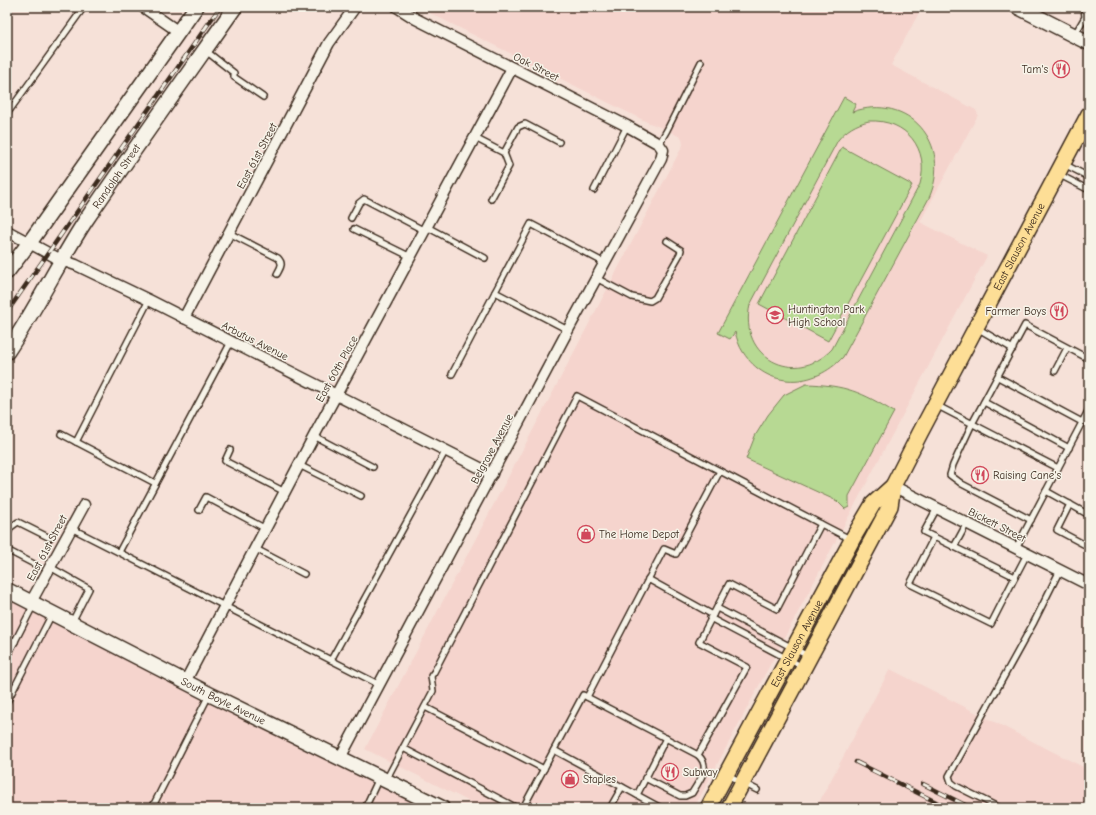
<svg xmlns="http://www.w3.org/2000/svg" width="1096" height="815" font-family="'Comic Neue',sans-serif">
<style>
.built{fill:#f5d4cd}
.green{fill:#b7d993;stroke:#798258;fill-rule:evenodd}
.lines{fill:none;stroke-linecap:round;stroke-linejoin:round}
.lane-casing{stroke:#3b2a1e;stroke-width:8}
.street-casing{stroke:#3b2a1e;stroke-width:13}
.secondary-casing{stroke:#3b2a1e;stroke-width:17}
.primary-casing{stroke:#3b2a1e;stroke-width:18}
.lane{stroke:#f7f3e8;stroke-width:5}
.street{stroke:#f7f3e8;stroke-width:10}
.secondary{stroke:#f7f3e8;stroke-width:14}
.primary{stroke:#fdde96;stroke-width:15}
.rail-casing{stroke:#3b2a1e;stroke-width:4.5}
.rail{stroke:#f7f3e8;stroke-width:3;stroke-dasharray:9;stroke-linecap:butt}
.labels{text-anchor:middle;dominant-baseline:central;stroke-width:3;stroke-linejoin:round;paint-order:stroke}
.street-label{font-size:11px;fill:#3b2a1e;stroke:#f7f3e8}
.poi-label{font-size:11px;fill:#3b2a1e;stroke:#f7f3e8;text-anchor:start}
</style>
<rect width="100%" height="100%" fill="#f6e1d8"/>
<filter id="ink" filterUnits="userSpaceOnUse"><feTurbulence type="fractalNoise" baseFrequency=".025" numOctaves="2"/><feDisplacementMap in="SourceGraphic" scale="8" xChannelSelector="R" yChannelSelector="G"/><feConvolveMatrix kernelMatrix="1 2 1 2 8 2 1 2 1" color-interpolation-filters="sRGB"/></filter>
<g filter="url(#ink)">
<!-- built -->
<g class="built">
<polygon points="418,7 922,7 891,65 976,110 978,115 920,222 987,256 694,808 482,808 365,749 683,145 682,138 667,130 647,122"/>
<polygon points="7,590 438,808 7,808"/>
<polygon points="890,669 1089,770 1089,808 816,808"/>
</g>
<!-- green -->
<g class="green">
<path d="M844,97L856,104L852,112C909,92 953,144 929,198L843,357C815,388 767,390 743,352C739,346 737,339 735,332L730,339L718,333ZM869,121C906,119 930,149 920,184L832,349C795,388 738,357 750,305L838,140C846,130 856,124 869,121Z"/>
<polygon points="842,147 912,185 828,341 759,304"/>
<path d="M806,384C845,385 862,392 894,412L849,496V507L845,509L837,501L746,459L755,436L768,415L784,395Z"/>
</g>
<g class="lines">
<!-- lane casing -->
<g class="lane-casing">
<g id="lane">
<polyline points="1075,34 1085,17 1084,7"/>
<polyline points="206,51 234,73 234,77 263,97"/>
<polyline points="7,114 84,7"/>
<polyline points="475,138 504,153 518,127 525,124 559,142"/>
<polyline points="659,144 667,130 701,62"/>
<polyline points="1064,164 1089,177"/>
<polyline points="1058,174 1089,190"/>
<polyline points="594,190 627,126"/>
<polyline points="491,199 509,166 504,153"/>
<polyline points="351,218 359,203 364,199 425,231"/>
<polyline points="427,227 485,258"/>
<polyline points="354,229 411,257"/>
<path d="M229,233L278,258C284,264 280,268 277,274"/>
<polyline points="596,278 632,297 650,301 655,298 680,254 681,250 667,241"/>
<polyline points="977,328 1013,349"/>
<polyline points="568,330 495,292 531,224 605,263"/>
<polyline points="1055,371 1067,348"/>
<polyline points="452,374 495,292"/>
<polyline points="998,377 1082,422"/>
<polyline points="984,402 1069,448"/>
<polyline points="936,405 1058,468"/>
<polyline points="1089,409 1046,491 1089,515"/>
<polyline points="61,434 155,483"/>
<polyline points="314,436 373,467"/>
<polyline points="76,442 149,300"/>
<polyline points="230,450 225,461 285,492"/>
<polyline points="299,465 361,496"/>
<polyline points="1070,504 1057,530 1089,547"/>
<polyline points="937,508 924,532 1015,577 1027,554"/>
<polyline points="199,510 206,497 266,529"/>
<polyline points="1031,520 962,484 950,475 953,465 972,424 1025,325 1089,359"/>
<polyline points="71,528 380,685"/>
<polyline points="7,535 11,527 18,522 50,538"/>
<polyline points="934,537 910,584 991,624 1015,577"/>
<polyline points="954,547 967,523"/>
<polyline points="1016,548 1046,491"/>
<polyline points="256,549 304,574"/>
<polyline points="7,550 34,564"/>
<polyline points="119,552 231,342"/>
<polyline points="50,567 89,589 72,622"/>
<polyline points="648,579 713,615"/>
<polyline points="717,608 808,656"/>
<polyline points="710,618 803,667"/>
<polyline points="7,637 15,642"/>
<polyline points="7,657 34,604"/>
<polyline points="331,660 446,450"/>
<polyline points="587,697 664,549 676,554 720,471"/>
<polyline points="7,702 52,614"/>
<polyline points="425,707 544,769"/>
<polyline points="403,748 517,808"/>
<polyline points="554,750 661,808"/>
<polyline points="728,775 757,790"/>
<path d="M645,778L680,796H685L692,793C699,780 712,768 698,755"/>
<polyline points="386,780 433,691 431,676 434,672 577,396 821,524"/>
<polyline points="637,795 666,738"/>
<polyline points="152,808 209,695"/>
<polyline points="365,808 379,778"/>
<polyline points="523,808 583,695 698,755 747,667 699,642 729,584 777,609 821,524 850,539"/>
<polyline points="610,808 622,787"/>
<polyline points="1000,808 956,786 951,782 949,776 1034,622 1060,570"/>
</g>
</g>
<!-- street casing -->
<g class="street-casing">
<g id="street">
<polyline points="143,7 179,32"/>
<polyline points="7,231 61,260 76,265 149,300 492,474"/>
<polyline points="184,318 329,43 355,7"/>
<polyline points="893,486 1089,585"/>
<polyline points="31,602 84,505"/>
<polyline points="185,682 314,436 512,68"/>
<polyline points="340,758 568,330 661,159 663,150 659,144 627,126 416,19 397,7"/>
</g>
</g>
<!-- secondary casing -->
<g class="secondary-casing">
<g id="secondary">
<polyline points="1018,7 1089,43"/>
<polyline points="7,272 30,242 196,7"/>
<path id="s1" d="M7,352C36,309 58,263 86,220C135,148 185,78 235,7"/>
<path id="s2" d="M7,590L209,694L442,808"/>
</g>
</g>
<!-- primary casing -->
<g class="primary-casing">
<g id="primary">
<path id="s3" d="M708,808L853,538L873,504L893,486"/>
<path id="s4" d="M729,808L890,506L893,486L920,433L1089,114"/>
</g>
</g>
<!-- lane -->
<use href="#lane" class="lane"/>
<!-- street -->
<use href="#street" class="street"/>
<!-- secondary -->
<use href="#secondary" class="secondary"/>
<!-- primary -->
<use href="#primary" class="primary"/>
<!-- rail casing -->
<g class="rail-casing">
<g id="rail">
<polyline points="7,312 220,7"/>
<polyline points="856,762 948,808"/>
<polyline points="923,784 971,808"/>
</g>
</g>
<!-- rail -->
<use href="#rail" class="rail"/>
</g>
</g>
<!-- icons -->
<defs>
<g id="restaurant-ring" transform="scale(0.9)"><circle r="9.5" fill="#f7f3e8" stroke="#d1495b" stroke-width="1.5"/><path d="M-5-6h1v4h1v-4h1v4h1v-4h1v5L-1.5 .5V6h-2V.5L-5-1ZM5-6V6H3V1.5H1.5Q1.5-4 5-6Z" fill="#d1495b"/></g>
<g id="school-ring" transform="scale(0.9)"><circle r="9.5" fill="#f7f3e8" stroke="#d1495b" stroke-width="1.5"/><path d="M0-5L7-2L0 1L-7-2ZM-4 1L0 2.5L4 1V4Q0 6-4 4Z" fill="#d1495b"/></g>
<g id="shop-ring" transform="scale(0.9)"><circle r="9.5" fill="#f7f3e8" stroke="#d1495b" stroke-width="1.5"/><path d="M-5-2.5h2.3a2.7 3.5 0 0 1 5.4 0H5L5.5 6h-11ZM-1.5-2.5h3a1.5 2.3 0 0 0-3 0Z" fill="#d1495b"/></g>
</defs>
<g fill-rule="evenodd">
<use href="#restaurant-ring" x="1061" y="69"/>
<use href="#restaurant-ring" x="1059" y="311"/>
<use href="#school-ring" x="775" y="315"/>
<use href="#restaurant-ring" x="980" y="475"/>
<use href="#shop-ring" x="586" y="534"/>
<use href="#restaurant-ring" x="670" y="772"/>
<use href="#shop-ring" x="570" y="779"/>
</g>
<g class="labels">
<!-- street labels -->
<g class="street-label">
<text transform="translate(536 67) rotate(27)">Oak Street</text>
<text transform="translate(257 156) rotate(-62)">East 61st Street</text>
<text stroke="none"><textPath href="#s1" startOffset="207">Randolph Street</textPath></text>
<text stroke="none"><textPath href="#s4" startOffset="633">East Slauson Avenue</textPath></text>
<text transform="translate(255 341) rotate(27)">Arbutus Avenue</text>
<text transform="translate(337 369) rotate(-61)">East 60th Place</text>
<text transform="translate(492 449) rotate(-62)">Belgrave Avenue</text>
<text transform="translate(997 525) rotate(27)">Bickett Street</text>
<text transform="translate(47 548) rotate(-62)">East 61st Street</text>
<text stroke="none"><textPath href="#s3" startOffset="187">East Slauson Avenue</textPath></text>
<text stroke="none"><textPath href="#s2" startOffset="243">South Boyle Avenue</textPath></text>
</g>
<!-- poi labels -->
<g class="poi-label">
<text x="1048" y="69" text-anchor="end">Tam's</text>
<text x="788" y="309">Huntington Park<tspan x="788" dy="13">High School</tspan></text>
<text x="1046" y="311" text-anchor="end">Farmer Boys</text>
<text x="993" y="475">Raising Cane's</text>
<text x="599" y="534">The Home Depot</text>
<text x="683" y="772">Subway</text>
<text x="583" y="779">Staples</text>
</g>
</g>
<!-- margin -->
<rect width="1096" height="815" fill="none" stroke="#f7f3e8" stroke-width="24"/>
<rect x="12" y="12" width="1072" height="791" fill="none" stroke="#3b2a1e" stroke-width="1.5" filter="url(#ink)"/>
</svg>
